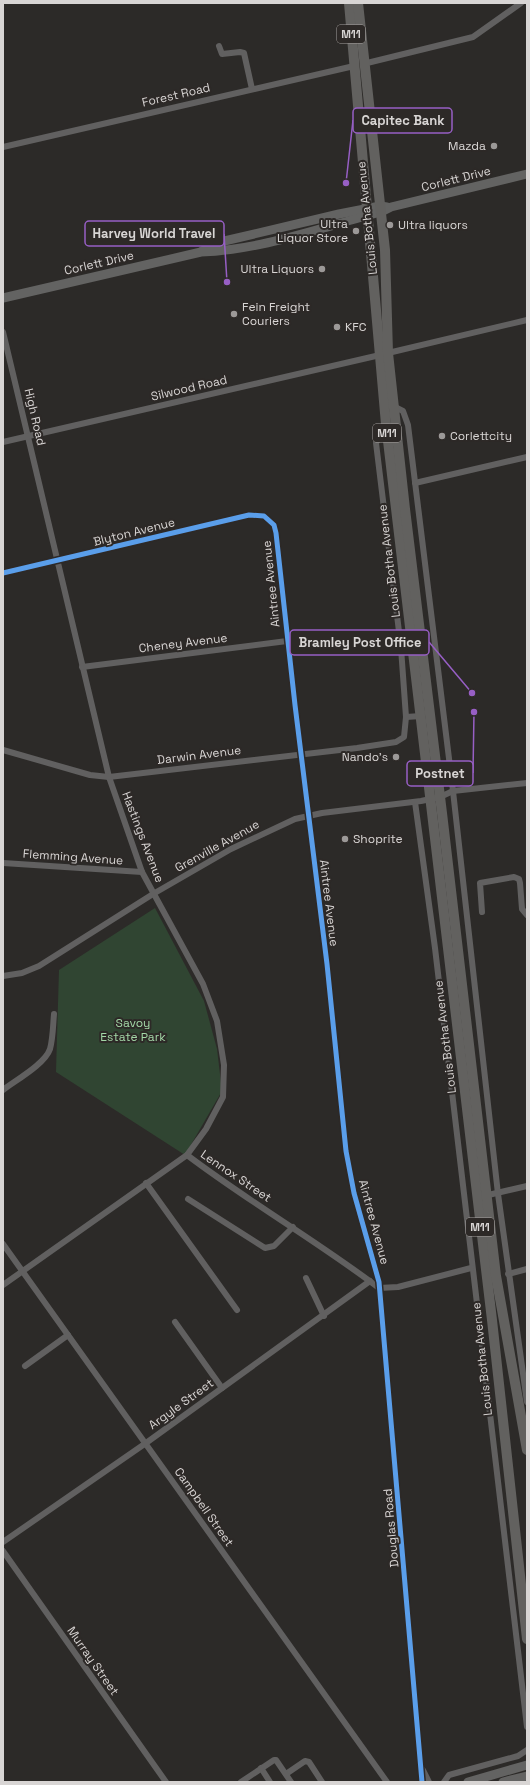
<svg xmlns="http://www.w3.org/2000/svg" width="530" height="1785" font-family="'Space Grotesk',sans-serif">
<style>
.green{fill:#304532}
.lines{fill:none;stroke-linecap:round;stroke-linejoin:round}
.minor{stroke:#616060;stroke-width:6}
.secondary{stroke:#636362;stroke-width:9}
.primary{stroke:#62615f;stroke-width:10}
.cycleway-casing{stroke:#2d2927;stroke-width:8}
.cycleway{stroke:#5a9eea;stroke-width:5}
.poi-dot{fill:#9c9998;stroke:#2d2927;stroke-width:1.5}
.labels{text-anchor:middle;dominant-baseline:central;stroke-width:4;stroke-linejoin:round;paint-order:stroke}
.shield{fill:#2d2927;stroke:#a5a1a0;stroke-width:1}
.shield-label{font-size:11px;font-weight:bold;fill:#d8d5d4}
.street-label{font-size:12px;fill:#d8d5d4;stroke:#2d2927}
.poi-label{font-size:12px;fill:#d8d5d4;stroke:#2d2927;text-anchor:start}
.park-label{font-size:12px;fill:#a3d7a7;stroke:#2d2927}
.leader{fill:none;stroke:#975fc5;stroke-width:1.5}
.callout-dot{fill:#975fc5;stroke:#2d2927;stroke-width:1.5}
.callout{fill:#2d2927;stroke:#975fc5;stroke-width:1.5}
.callout-label{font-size:13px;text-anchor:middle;font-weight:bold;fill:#d8d5d4}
</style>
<rect width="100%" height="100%" fill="#2c2a28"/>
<!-- green -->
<polygon class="green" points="155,908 204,1001 217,1049 222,1091 185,1155 56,1072 59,970"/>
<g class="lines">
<!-- minor -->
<g class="minor">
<polyline points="219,46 222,54 240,52 244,53 252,89"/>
<polyline points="363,64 473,37 521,3"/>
<polyline points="3,147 354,66"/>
<polyline points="3,332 109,777 142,872 203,984 217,1021 224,1065 223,1097 206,1129 187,1155 3,1285"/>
<polyline points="388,353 527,320"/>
<polyline points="393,406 403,411 408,425 453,791 498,1194 527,1402"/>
<polyline points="3,442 380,355"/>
<polyline points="415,483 527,457"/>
<polyline points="3,573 249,515 264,516 274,525 276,533 295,705 327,964 346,1151 354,1193 379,1282 422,1782"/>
<polyline points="82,667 287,641"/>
<polyline points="406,717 421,716"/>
<polyline points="3,750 90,775 109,777 357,748 396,742 404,737 406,717 401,648 376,443 381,434 387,432"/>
<polyline points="415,802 435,948 527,1727"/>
<polyline points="3,863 142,872"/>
<polyline points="482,912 480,883 514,877 519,879 520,883 522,909 527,915"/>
<polyline points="3,976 22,973 39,966 153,894 231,849 295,819 322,813 421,801 440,797 453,791 527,783"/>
<path d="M3,1090C16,1080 45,1064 50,1049C53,1038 53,1025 54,1014"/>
<path d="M187,1155C249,1202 317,1241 379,1288"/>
<polyline points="146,1183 237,1310"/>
<polyline points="484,1196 527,1186"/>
<polyline points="188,1199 265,1248 274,1246 293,1227"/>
<polyline points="3,1244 387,1782"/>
<polyline points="508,1274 527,1269"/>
<polyline points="306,1278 324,1316"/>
<polyline points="379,1288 398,1287 471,1268"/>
<polyline points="175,1322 222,1388"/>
<polyline points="25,1366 68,1335"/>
<polyline points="3,1542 146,1443 370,1281"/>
<polyline points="3,1551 166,1782"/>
<polyline points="261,1768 270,1782"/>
<polyline points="423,1770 429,1782"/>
<polyline points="286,1774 305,1761 309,1762 322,1782"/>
<polyline points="241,1782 274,1760 276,1760 291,1782"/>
<polyline points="444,1782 449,1775 518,1756 527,1750"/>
</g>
<!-- secondary -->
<g class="secondary">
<polyline points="202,251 220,242 339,214 380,206 387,207"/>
<path d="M3,298L201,252C262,250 322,227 381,212L391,207L527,174"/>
<polyline points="468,1782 527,1765"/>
<polyline points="503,1782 527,1776"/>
</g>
<!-- primary -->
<g class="primary">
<polyline points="349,3 386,424 492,1320 527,1639"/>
<polyline points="358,3 385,250 388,353 405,509 442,813 496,1276 527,1450"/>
</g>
<!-- cycleway casing -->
<g class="cycleway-casing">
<polyline id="cycleway" points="3,573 249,515 264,516 274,525 276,533 295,705 327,964 346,1151 354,1193 379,1282 422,1782"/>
</g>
<!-- cycleway -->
<use href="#cycleway" class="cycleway"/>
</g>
<!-- markers -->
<g class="poi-dot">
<circle cx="494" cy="146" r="4"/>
<circle cx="390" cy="225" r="4"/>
<circle cx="356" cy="231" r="4"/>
<circle cx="322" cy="269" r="4"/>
<circle cx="234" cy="314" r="4"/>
<circle cx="337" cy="327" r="4"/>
<circle cx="442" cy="436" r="4"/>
<circle cx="396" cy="757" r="4"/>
<circle cx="345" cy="839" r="4"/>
</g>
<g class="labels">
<!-- shield labels -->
<g class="shield">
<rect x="337" y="25" width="28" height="18" rx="3"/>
<rect x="373" y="424" width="28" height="18" rx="3"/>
<rect x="466" y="1218" width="28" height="18" rx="3"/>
</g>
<g class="shield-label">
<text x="351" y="34">M11</text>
<text x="387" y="433">M11</text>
<text x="480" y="1227">M11</text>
</g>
<!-- street labels -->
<g class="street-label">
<text transform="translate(176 95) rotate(-13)">Forest Road</text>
<text transform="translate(456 179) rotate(-14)">Corlett Drive</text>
<text transform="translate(367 218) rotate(-96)">Louis Botha Avenue</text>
<text transform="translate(99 263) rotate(-13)">Corlett Drive</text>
<text transform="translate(189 388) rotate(-13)">Silwood Road</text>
<text transform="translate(35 417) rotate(77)">High Road</text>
<text transform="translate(134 532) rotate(-14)">Blyton Avenue</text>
<text transform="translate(389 561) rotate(-97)">Louis Botha Avenue</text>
<text transform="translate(271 584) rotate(-96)">Aintree Avenue</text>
<text transform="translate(183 643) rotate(-7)">Cheney Avenue</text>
<text transform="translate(199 755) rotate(-7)">Darwin Avenue</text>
<text transform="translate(143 837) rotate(69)">Hastings Avenue</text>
<text transform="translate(217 846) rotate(-29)">Grenville Avenue</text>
<text transform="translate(73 857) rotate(4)">Flemming Avenue</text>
<text transform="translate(329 903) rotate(83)">Aintree Avenue</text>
<text transform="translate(445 1037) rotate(-97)">Louis Botha Avenue</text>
<text transform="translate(236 1176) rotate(34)">Lennox Street</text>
<text transform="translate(374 1222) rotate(75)">Aintree Avenue</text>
<text transform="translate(482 1359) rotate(-96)">Louis Botha Avenue</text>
<text transform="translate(181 1404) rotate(-36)">Argyle Street</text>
<text transform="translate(204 1507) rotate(55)">Campbell Street</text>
<text transform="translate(391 1528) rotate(-95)">Douglas Road</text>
<text transform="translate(93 1661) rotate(55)">Murray Street</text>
</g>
<!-- poi labels -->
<g class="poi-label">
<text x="486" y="146" text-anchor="end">Mazda</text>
<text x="348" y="224" text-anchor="end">Ultra<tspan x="348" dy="14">Liquor Store</tspan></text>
<text x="398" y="225">Ultra liquors</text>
<text x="314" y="269" text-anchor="end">Ultra Liquors</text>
<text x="242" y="307">Fein Freight<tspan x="242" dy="14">Couriers</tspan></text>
<text x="345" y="327">KFC</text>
<text x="450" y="436">Corlettcity</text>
<text x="388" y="757" text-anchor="end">Nando's</text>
<text x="353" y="839">Shoprite</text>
</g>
<!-- park labels -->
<g class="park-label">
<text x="133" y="1023">Savoy<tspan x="133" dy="14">Estate Park</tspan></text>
</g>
</g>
<!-- callouts -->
<path class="leader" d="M346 183L353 120M227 282L224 234M472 693L429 642M474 712L473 773"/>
<g class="callout-dot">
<circle cx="346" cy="183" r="4"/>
<circle cx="227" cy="282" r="4"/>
<circle cx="472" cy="693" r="4"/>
<circle cx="474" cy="712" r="4"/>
</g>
<g class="callout">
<rect x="353" y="108" width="99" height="25" rx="4"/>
<rect x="85" y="221" width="139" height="25" rx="4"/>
<rect x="290" y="630" width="139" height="25" rx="4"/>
<rect x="407" y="761" width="66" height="25" rx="4"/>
</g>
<g class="callout-label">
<text x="403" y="125">Capitec Bank</text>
<text x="154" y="238">Harvey World Travel</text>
<text x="360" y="647">Bramley Post Office</text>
<text x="440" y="778">Postnet</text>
</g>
<!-- border -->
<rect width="530" height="1785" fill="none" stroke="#d8d5d4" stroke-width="8"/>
</svg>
